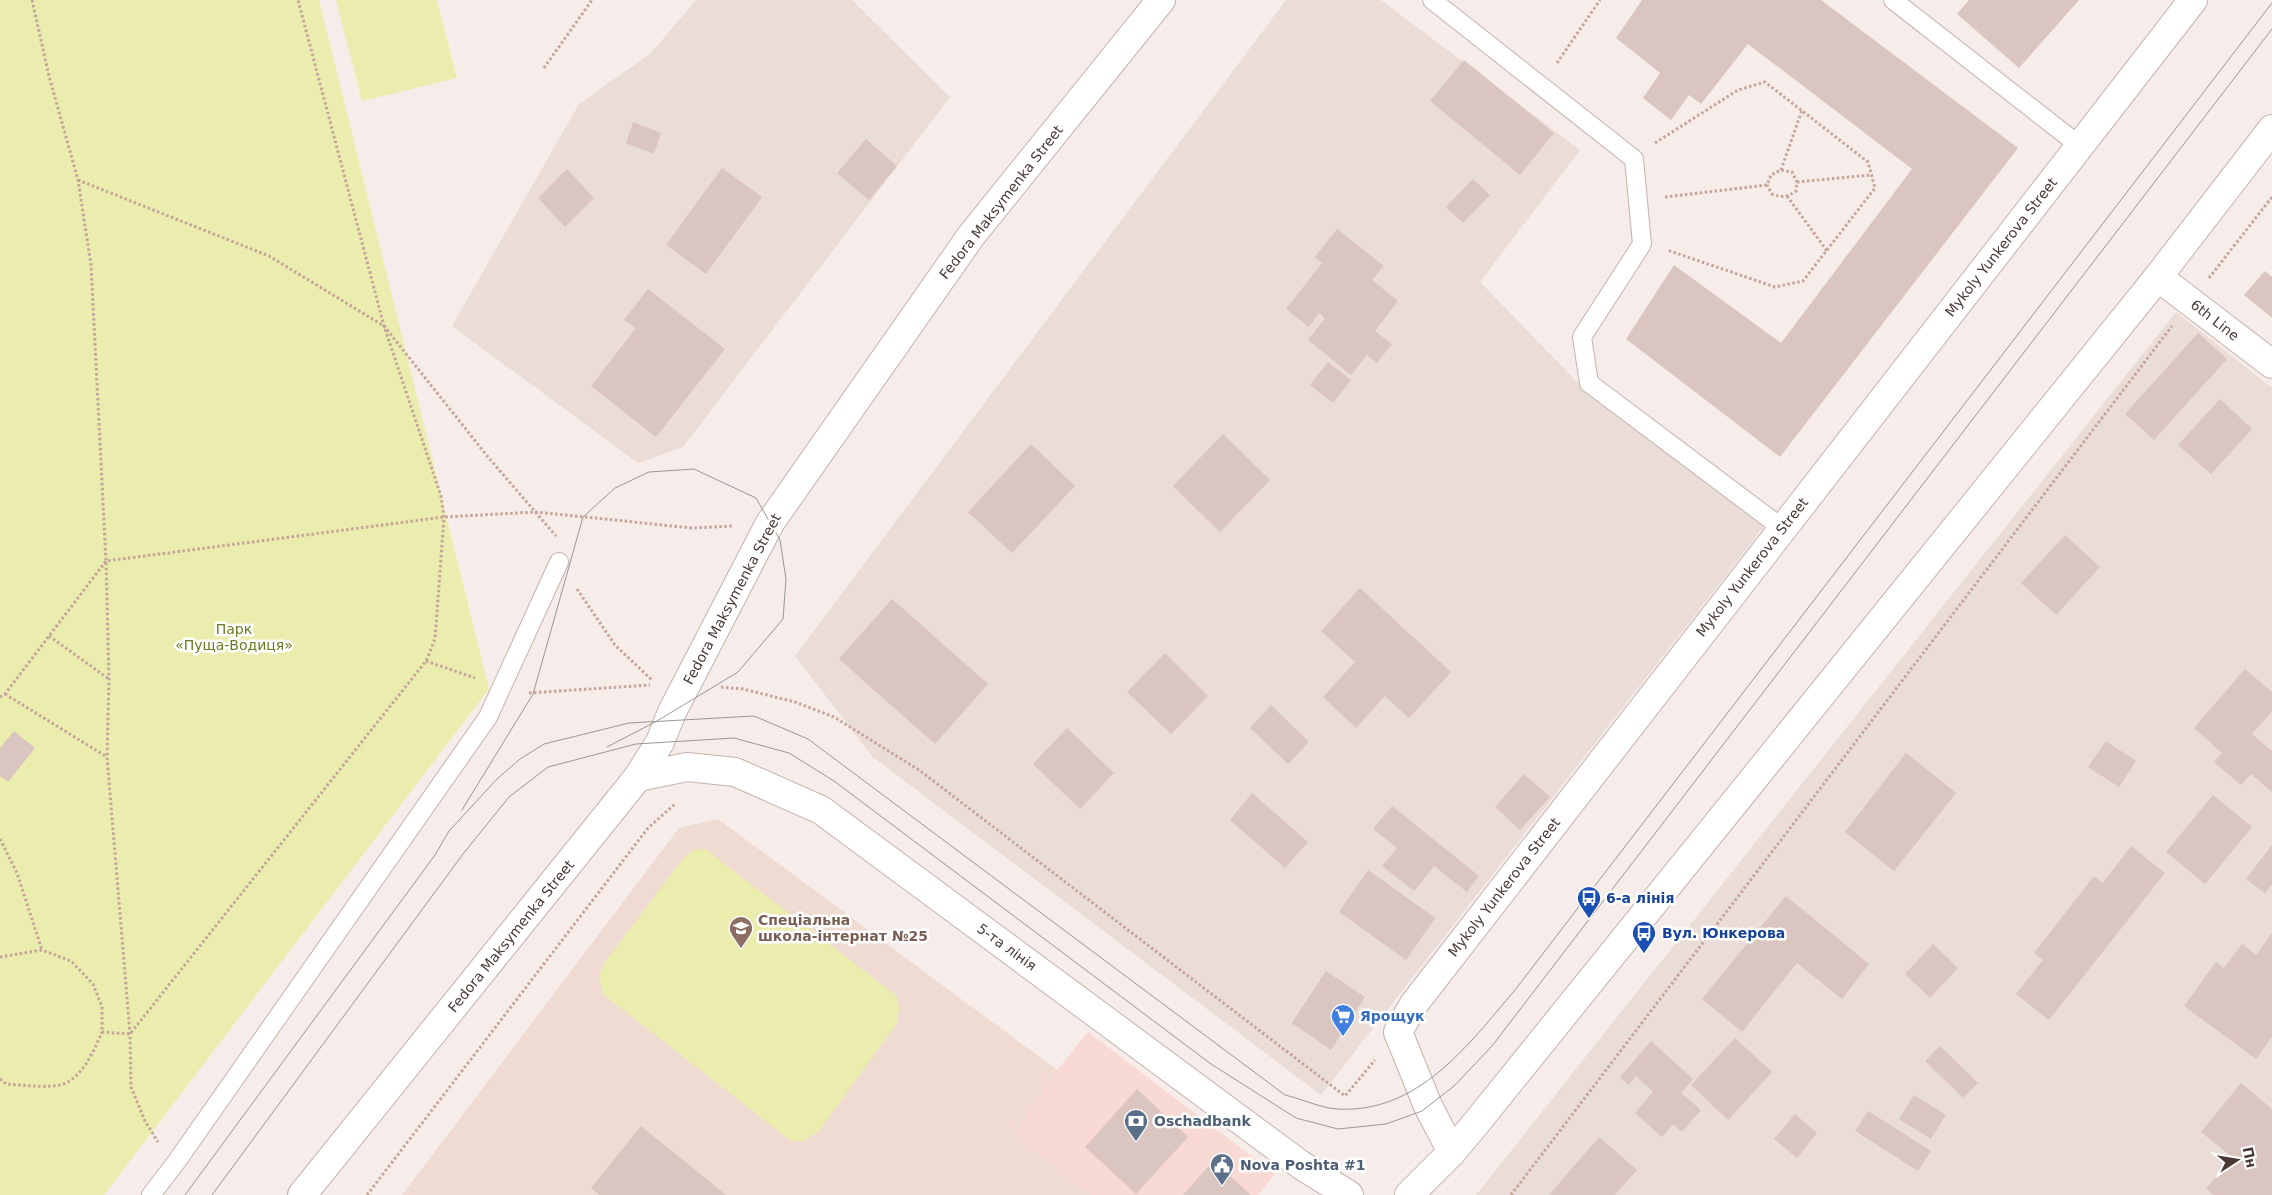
<svg xmlns="http://www.w3.org/2000/svg" width="2272" height="1195" font-family="'DejaVu Sans',sans-serif">
<style>
.residential{fill:#eadcd7}
.commercial{fill:#f8d9d3}
.education{fill:#f0dbd2}
.green{fill:#ebedaf}
.building{fill:#dbc5c0}
.lines{fill:none;stroke-linecap:round;stroke-linejoin:round}
.lane-casing{stroke:#c5b3ad;stroke-width:20}
.street-casing{stroke:#c5b3ad;stroke-width:30}
.path{stroke:#c5a49a;stroke-width:3;stroke-dasharray:2.5 2.5;stroke-linecap:butt}
.lane{stroke:#fff;stroke-width:18}
.street{stroke:#fff;stroke-width:28}
.tram{stroke:#989898;stroke-width:1}
.labels{text-anchor:middle;dominant-baseline:central;stroke-width:5;stroke-linejoin:round;paint-order:stroke}
.street-label{font-size:14px;fill:#4a3a36;stroke:#fff}
.park-label{font-size:14px;fill:#6a7b23;stroke:#fff}
.transit-label{font-size:14px;font-weight:bold;fill:#164399;stroke:#fff;text-anchor:start}
.education-label{font-size:14px;font-weight:bold;fill:#785e54;stroke:#fff;text-anchor:start}
.shop-label{font-size:14px;font-weight:bold;fill:#366cbe;stroke:#fff;text-anchor:start}
.service-label{font-size:14px;font-weight:bold;fill:#4e5e75;stroke:#fff;text-anchor:start}
</style>
<rect width="100%" height="100%" fill="#f6ece9"/>
<!-- residential -->
<g class="residential">
<polygon points="696,0 852,0 950,97 683,447 638,463 452,326 579,104 650,54"/>
<polygon points="1286,0 1381,0 1580,150 1480,282 1582,387 1765,525 1321,1095 873,757 795,656"/>
<polygon points="2176,312 2272,388 2272,1195 1476,1195"/>
</g>
<!-- commercial -->
<polygon class="commercial" points="1088,1032 1275,1174 1258,1195 1091,1195 1014,1133 1057,1070"/>
<!-- education -->
<polygon class="education" points="718,819 1057,1070 1014,1133 1091,1195 402,1195 679,828"/>
<!-- green -->
<g class="green">
<polygon points="0,0 319,0 489,689 104,1195 0,1195"/>
<polygon points="336,0 437,0 457,78 362,101"/>
<path d="M705,849L897,996L899,1009L897,1023L819,1131L802,1142L790,1140L604,995C599,982 598,974 605,962L685,856L694,850Z"/>
</g>
<!-- building -->
<g class="building">
<polygon points="1642,0 1821,0 2018,148 1780,457 1626,339 1674,265 1781,343 1912,169 1748,44 1701,104 1689,95 1671,120 1643,98 1660,73 1616,38"/>
<polygon points="1969,0 2079,0 2019,68 1957,14"/>
<polygon points="1464,60 1554,133 1520,175 1430,101"/>
<polygon points="633,122 661,133 654,154 626,143"/>
<polygon points="866,139 897,166 869,200 837,173"/>
<polygon points="722,168 762,197 706,274 666,245"/>
<polygon points="567,169 594,198 565,227 538,198"/>
<polygon points="1473,179 1490,195 1463,223 1446,207"/>
<polygon points="1337,229 1384,266 1372,280 1398,301 1375,331 1392,344 1377,363 1367,355 1351,375 1308,340 1325,318 1319,313 1309,327 1286,309 1322,263 1315,257"/>
<polygon points="2265,271 2272,277 2272,318 2244,295"/>
<polygon points="648,289 725,349 656,437 591,386 636,328 624,320"/>
<polygon points="2198,333 2227,359 2154,440 2125,414"/>
<polygon points="1328,362 1351,380 1333,403 1310,385"/>
<polygon points="2220,399 2252,429 2211,474 2178,445"/>
<polygon points="1223,434 1270,480 1220,532 1173,486"/>
<polygon points="1031,444 1075,486 1012,553 968,512"/>
<polygon points="2065,535 2100,567 2056,615 2021,583"/>
<polygon points="1360,588 1451,672 1409,718 1385,696 1356,728 1323,697 1355,662 1321,631"/>
<polygon points="892,599 988,684 935,744 839,659"/>
<polygon points="1165,653 1208,696 1171,734 1127,692"/>
<polygon points="2245,669 2272,692 2272,711 2252,734 2272,751 2272,792 2251,774 2241,785 2214,762 2222,753 2194,728"/>
<polygon points="1271,705 1309,742 1288,764 1250,728"/>
<polygon points="1067,728 1114,773 1080,809 1033,764"/>
<polygon points="14,731 35,748 8,782 0,776 0,748"/>
<polygon points="2106,741 2136,761 2119,787 2088,767"/>
<polygon points="1906,753 1956,793 1894,871 1845,832"/>
<polygon points="1524,774 1550,797 1520,830 1495,807"/>
<polygon points="1252,793 1308,842 1285,868 1230,820"/>
<polygon points="2213,795 2252,827 2205,884 2166,852"/>
<polygon points="1392,806 1479,876 1467,892 1434,866 1414,891 1382,866 1397,848 1373,829"/>
<polygon points="2272,845 2272,884 2265,893 2246,879"/>
<polygon points="2131,846 2165,873 2049,1020 2016,994 2043,960 2034,953 2094,876 2103,883"/>
<polygon points="1368,870 1435,918 1406,960 1339,912"/>
<polygon points="1786,896 1869,964 1842,999 1797,963 1742,1032 1702,999"/>
<polygon points="2272,933 2272,1037 2256,1059 2184,1006 2216,962 2224,968 2242,944 2256,955"/>
<polygon points="1933,944 1958,968 1930,998 1905,974"/>
<polygon points="1326,971 1365,997 1331,1050 1292,1023"/>
<polygon points="1735,1038 1772,1072 1728,1120 1691,1085"/>
<polygon points="1651,1041 1693,1079 1681,1093 1701,1110 1682,1132 1673,1124 1662,1137 1635,1113 1653,1092 1636,1076 1629,1085 1620,1077"/>
<polygon points="1940,1046 1978,1083 1963,1098 1925,1061"/>
<polygon points="2241,1083 2272,1109 2272,1195 2214,1195 2206,1189 2232,1157 2201,1132"/>
<polygon points="1137,1089 1188,1137 1136,1194 1085,1147"/>
<polygon points="1914,1095 1946,1115 1931,1139 1899,1119"/>
<polygon points="1868,1111 1931,1151 1918,1171 1855,1131"/>
<polygon points="1795,1114 1817,1133 1797,1158 1774,1139"/>
<polygon points="641,1126 726,1195 600,1195 591,1188"/>
<polygon points="1599,1137 1637,1170 1615,1195 1549,1195"/>
<polygon points="1213,1161 1251,1195 1183,1195"/>
</g>
<g class="lines">
<!-- lane casing -->
<g class="lane-casing">
<g id="lane">
<polyline points="1432,0 1634,159 1642,244 1582,337 1589,383 1782,528"/>
<polyline points="1893,0 2080,146"/>
<polyline points="151,1195 177,1161 488,717 559,562"/>
</g>
</g>
<!-- street casing -->
<g class="street-casing">
<g id="street">
<polyline points="2158,277 2272,364"/>
<polyline points="638,777 687,767 735,772 821,810 1301,1165 1349,1195"/>
<polyline points="1452,1152 1428,1106 1398,1032 1414,1004 2193,0"/>
<polyline points="302,1195 638,777 660,742 672,712 770,523 971,236 1161,0"/>
<polyline points="1409,1195 1452,1152 1477,1122 2158,277 2272,129"/>
</g>
</g>
<!-- path -->
<g class="path">
<polyline points="32,0 49,76 78,180 91,265 106,561 109,679 107,757 130,1034 131,1087 145,1121 158,1142"/>
<polyline points="1557,63 1600,0"/>
<polyline points="544,68 592,0"/>
<polyline points="1655,143 1738,90 1765,82 1868,162 1875,188 1803,281 1775,287 1667,250"/>
<polyline points="1781,170 1802,110"/>
<polyline points="78,180 269,256 384,326 488,457 556,536"/>
<polyline points="1797,182 1871,175"/>
<polyline points="1787,196 1827,251"/>
<path d="M1665,197L1767,185L1771,175L1781,170L1792,172L1797,182L1796,191C1787,197 1782,198 1772,194L1767,185"/>
<polyline points="2209,278 2272,197"/>
<polyline points="577,589 615,645 652,680"/>
<polyline points="49,636 109,679"/>
<polyline points="426,661 475,678"/>
<polyline points="721,687 743,689 795,702 834,717 919,770 1345,1096 1375,1060"/>
<polyline points="529,693 650,685"/>
<polyline points="5,694 107,757"/>
<polyline points="0,697 5,694 106,561 444,517 536,512 692,528 732,526"/>
<polyline points="0,839 17,873 42,950"/>
<polyline points="0,957 42,950 71,961 93,984 102,1007 102,1032 130,1034 426,661 435,639 444,517 441,496 384,326 298,0"/>
<path d="M0,1079L6,1084C22,1085 38,1087 54,1086C80,1084 93,1053 102,1032"/>
<polyline points="367,1195 648,828 675,804"/>
<polyline points="1511,1195 2172,326"/>
</g>
<!-- lane -->
<use href="#lane" class="lane"/>
<!-- street -->
<use href="#street" class="street"/>
<!-- tram -->
<g class="tram">
<polyline points="462,810 533,694 583,517 615,488 649,472 694,469 756,498 780,540 786,579 783,619 738,672 657,721 607,747"/>
<path d="M185,1195L435,855L449,831L497,779L520,759L544,744L629,723L754,716L808,739L1285,1095C1302,1099 1321,1108 1337,1109C1418,1114 1468,1045 1515,990L2272,3"/>
<polyline points="212,1195 463,854 509,797 548,767 636,744 734,738 789,753 834,781 1211,1064 1296,1118 1338,1129 1386,1124 1422,1111 1454,1086 1492,1046 2272,29"/>
</g>
</g>
<!-- icons -->
<defs>
<g id="bus-pin" transform="scale(1.25)"><path d="M0 17L-7.5 6A9.5 9.5 0 1 1 7.5 6Z" fill="#1a4fb4" stroke="#fff"/><path d="M-5-6H5V4H4V6H2V4H-2V6H-4V4H-5ZM-3.5-4V0h7V-4ZM-3.5 1.2v1.5H-2V1.2ZM2 1.2v1.5H3.5V1.2Z" fill="#fff"/></g>
<g id="school-pin" transform="scale(1.25)"><path d="M0 17L-7.5 6A9.5 9.5 0 1 1 7.5 6Z" fill="#8d6e63" stroke="#fff"/><path d="M0-5L7-2L0 1L-7-2ZM-4 1L0 2.5L4 1V4Q0 6-4 4Z" fill="#fff"/></g>
<g id="supermarket-pin" transform="scale(1.25)"><path d="M0 17L-7.5 6A9.5 9.5 0 1 1 7.5 6Z" fill="#3f7fe0" stroke="#fff"/><path d="M-6-5.5h2.5l.6 2H6L4.5 2H-2.5L-4.4-4H-6ZM-1.5 3.2a1.3 1.3 0 1 0 .1 0ZM3 3.2a1.3 1.3 0 1 0 .1 0Z" fill="#fff"/></g>
<g id="bank-pin" transform="scale(1.25)"><path d="M0 17L-7.5 6A9.5 9.5 0 1 1 7.5 6Z" fill="#5c6f8a" stroke="#fff"/><path d="M-6-4H6V4H-6ZM0-2.3a2.3 2.3 0 1 0 0 4.6a2.3 2.3 0 1 0 0-4.6Z" fill="#fff"/></g>
<g id="civic-pin" transform="scale(1.25)"><path d="M0 17L-7.5 6A9.5 9.5 0 1 1 7.5 6Z" fill="#5c6f8a" stroke="#fff"/><path d="M-.6-6.5H3V-4.5H.6V-3L4-1V1h2V6H-6V1h2V-1L-.6-3ZM-1.2 2.5V6h2.4V2.5Z" fill="#fff"/></g>
</defs>
<g fill-rule="evenodd">
<use href="#bus-pin" x="1589" y="898"/>
<use href="#school-pin" x="741" y="928"/>
<use href="#bus-pin" x="1644" y="933"/>
<use href="#supermarket-pin" x="1343" y="1016"/>
<use href="#bank-pin" x="1136" y="1121"/>
<use href="#civic-pin" x="1222" y="1165"/>
</g>
<g class="labels">
<!-- street labels -->
<g class="street-label">
<text transform="translate(1001 202) rotate(-52)">Fedora Maksymenka Street</text>
<text transform="translate(2001 247) rotate(-52)">Mykoly Yunkerova Street</text>
<text transform="translate(2215 320) rotate(38)">6th Line</text>
<text transform="translate(1752 567) rotate(-52)">Mykoly Yunkerova Street</text>
<text transform="translate(732 599) rotate(-62)">Fedora Maksymenka Street</text>
<text transform="translate(1504 887) rotate(-52)">Mykoly Yunkerova Street</text>
<text transform="translate(511 936) rotate(-51)">Fedora Maksymenka Street</text>
<text transform="translate(1007 947) rotate(36)">5-та лінія</text>
</g>
<!-- park labels -->
<g class="park-label">
<text x="234" y="629">Парк<tspan x="234" dy="16">«Пуща-Водиця»</tspan></text>
</g>
<!-- transit labels -->
<g class="transit-label">
<text x="1606" y="898">6-а лінія</text>
<text x="1662" y="933">Вул. Юнкерова</text>
</g>
<!-- education labels -->
<g class="education-label">
<text x="758" y="920">Спеціальна<tspan x="758" dy="16">школа-інтернат №25</tspan></text>
</g>
<!-- shop labels -->
<g class="shop-label">
<text x="1360" y="1016">Ярощук</text>
</g>
<!-- service labels -->
<g class="service-label">
<text x="1154" y="1121">Oschadbank</text>
<text x="1240" y="1165">Nova Poshta #1</text>
</g>
</g>
<!-- north arrow -->
<g transform="translate(2237 1160) rotate(78)" stroke="#ffffff" stroke-width="4" paint-order="stroke">
<path d="M0-4L9 19L0 12L-9 19Z" fill="#4a3a36"/>
<text y="-8" font-size="14" font-weight="bold" text-anchor="middle" fill="#4a3a36">Пн</text>
</g>
</svg>
